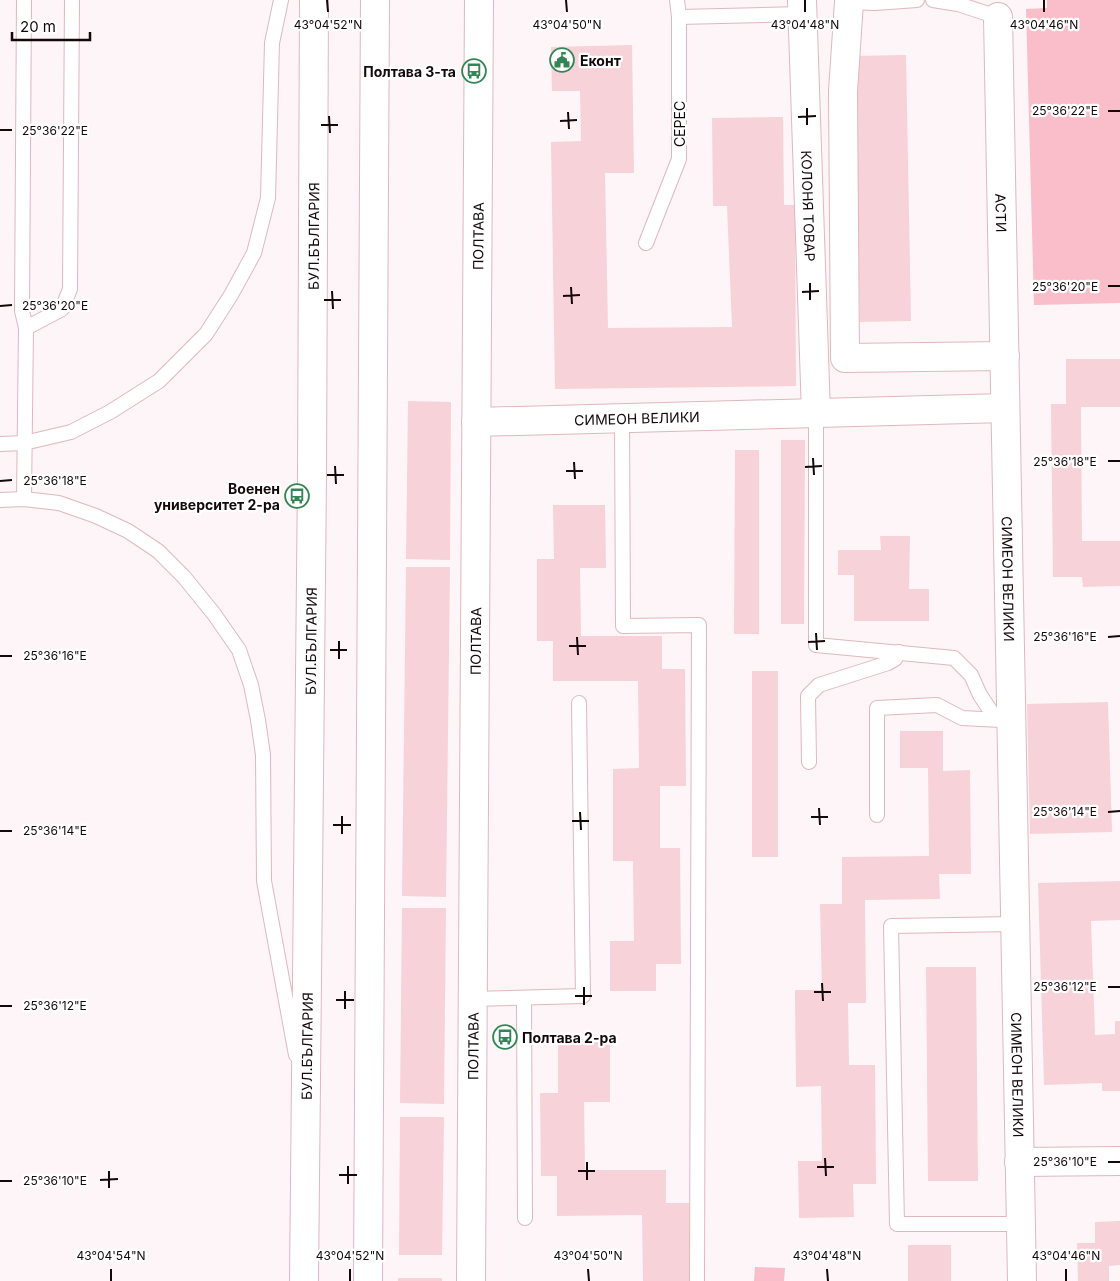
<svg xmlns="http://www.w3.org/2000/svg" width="1120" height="1281" font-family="Inter,sans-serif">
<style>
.green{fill:#f9beca}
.building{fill:#f8d2d9}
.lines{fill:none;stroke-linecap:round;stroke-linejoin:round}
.service-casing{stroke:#deb8bf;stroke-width:16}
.minor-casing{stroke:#deb8bf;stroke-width:30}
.tertiary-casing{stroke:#deb8bf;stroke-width:30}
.secondary-casing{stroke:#deb8bf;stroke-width:30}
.service{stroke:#fff;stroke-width:14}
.minor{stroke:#fff;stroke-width:28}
.tertiary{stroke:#fff;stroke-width:28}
.secondary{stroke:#fff;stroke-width:28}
.ticks{fill:none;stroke:#14080b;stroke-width:2}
.labels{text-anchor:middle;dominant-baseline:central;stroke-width:4.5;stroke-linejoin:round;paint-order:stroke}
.poi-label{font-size:14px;font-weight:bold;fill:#14080b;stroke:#fff;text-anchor:start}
.street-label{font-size:14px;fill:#14080b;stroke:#fff}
.ticks-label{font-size:12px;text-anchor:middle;fill:#14080b;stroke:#fff;stroke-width:4.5;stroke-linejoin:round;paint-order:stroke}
</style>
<rect width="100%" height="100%" fill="#fdf5f7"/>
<!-- green -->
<g class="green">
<polygon points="1047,0 1120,0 1120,303 1034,305 1026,9 1047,8"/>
<polygon points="755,1267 785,1268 784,1281 754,1281"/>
</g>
<!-- building -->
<g class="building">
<polygon points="632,45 634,173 605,173 608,328 732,327 727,206 713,206 712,118 783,117 784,205 795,205 796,386 555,389 551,142 581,141 580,91 552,91 551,47"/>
<polygon points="906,55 911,321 860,322 854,56"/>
<polygon points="1066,359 1120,359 1120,407 1081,407 1082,541 1120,541 1120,586 1083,587 1082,577 1053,577 1051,404 1066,404"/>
<polygon points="408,401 451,402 450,560 406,559"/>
<polygon points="781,440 805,440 804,624 781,624"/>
<polygon points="735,450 759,450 759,634 734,634"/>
<polygon points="553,505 605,505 606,568 580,568 581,636 662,636 662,669 685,669 686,786 660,786 660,848 680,848 681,964 656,964 656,991 610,991 610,941 634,941 633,861 613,861 613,769 639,768 638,681 553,681 553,641 537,641 537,559 554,559"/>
<polygon points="880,536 910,536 909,589 929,589 929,621 854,621 854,575 838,575 838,550 881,550"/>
<polygon points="406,567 450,567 446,897 402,896"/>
<rect x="752" y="671" width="26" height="186"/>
<polygon points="1108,702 1112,832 1030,834 1027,704"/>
<polygon points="900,731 943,731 943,771 970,770 971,874 939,874 940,899 865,900 866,1003 848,1003 849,1065 875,1065 876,1184 853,1184 854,1217 799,1218 798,1161 822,1161 821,1086 796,1087 795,990 822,990 820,904 842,904 842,857 929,856 928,768 900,768"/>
<polygon points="1120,881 1120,920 1091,921 1095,1035 1115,1034 1115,1021 1120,1021 1120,1091 1102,1091 1102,1083 1044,1085 1038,883"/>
<polygon points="402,908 446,908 444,1104 400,1103"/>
<polygon points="926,967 976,967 978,1181 928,1181"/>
<polygon points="558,1039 610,1039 610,1102 584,1102 585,1170 666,1170 666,1203 689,1203 690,1281 643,1281 642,1215 557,1216 557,1176 541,1176 540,1093 558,1093"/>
<polygon points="400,1117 444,1117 442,1255 399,1255"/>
<polygon points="1120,1221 1120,1265 1109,1266 1109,1281 1078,1281 1077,1243 1095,1243 1095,1222"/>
<rect x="908" y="1245" width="43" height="36"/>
<rect x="398" y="1278" width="44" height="3"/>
</g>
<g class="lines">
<!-- service casing -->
<g class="service-casing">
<g id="service">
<polyline points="24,0 22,311 26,328 62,309 70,289 72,0"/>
<polyline points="933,0 958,4 998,17"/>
<polyline points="849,2 875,3 917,0"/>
<polyline points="679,17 802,14"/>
<polyline points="646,243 679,159 679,17 677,0"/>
<polyline points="816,414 816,645 954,658 971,675 980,695 996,719"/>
<polyline points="622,418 623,626 699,625 697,1281"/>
<polyline points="0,444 24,443 71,432 110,412 159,381 206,334 231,295 254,253 268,198 272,43 281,0"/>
<polyline points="24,499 26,328"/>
<polyline points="0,500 24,499 59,503 96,516 128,531 158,551 184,577 214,614 239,650 251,685 258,720 263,755 264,881 296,1055"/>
<polyline points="809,762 808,696 819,685 888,663 895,659 899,652"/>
<polyline points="877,815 877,708 937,705 962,718 1001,720"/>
<polyline points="1015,924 891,926 897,1224 1021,1224"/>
<polyline points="524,998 525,1218"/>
<polyline points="472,999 583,996 579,703"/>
</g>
</g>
<!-- minor casing -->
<g class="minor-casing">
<g id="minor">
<path id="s1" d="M802,0L816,414"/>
<polyline points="849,2 843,91 845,358 1005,356"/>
<path id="s2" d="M998,17L1022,1281"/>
<path id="s3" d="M476,422L1005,408"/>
<polyline points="1019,1162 1120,1161"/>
</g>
</g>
<!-- tertiary casing -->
<g class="tertiary-casing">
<g id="tertiary">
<path id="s4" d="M471,1281L479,0"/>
</g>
</g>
<!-- secondary casing -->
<g class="secondary-casing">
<g id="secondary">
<path id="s5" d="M304,1281L312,475L314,0"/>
<polyline points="368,1281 375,0"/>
</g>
</g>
<!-- service -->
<use href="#service" class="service"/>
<!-- minor -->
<use href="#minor" class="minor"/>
<!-- tertiary -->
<use href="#tertiary" class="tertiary"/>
<!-- secondary -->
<use href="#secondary" class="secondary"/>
</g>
<!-- ticks -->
<path class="ticks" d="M327,0L328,12M566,0L567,12M805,0V12M1044,0V12M807,108V125M1108,111H1120M568,112L569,129M329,116L330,133M798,117L816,116M560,121L577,120M321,125H338M0,130H12M810,283V300M1108,286H1120M571,287L572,304M332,291L333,309M802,292L819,291M563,296L580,295M324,300H341M0,306L12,305M813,458L814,475M1108,461H1120M574,462L575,479M335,466L336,484M805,467L822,466M566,471H583M327,475H344M0,481L12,480M816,633L817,650M577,637L578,655M1108,637L1120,636M339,641V659M808,642L825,641M569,646H586M330,650H347M0,656H12M819,808L820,825M580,812L581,830M1108,812L1120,811M342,816V834M811,817H828M572,821H589M333,825H351M0,831H12M822,983L823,1001M584,987V1005M1108,987H1120M345,991V1009M814,992H831M575,996H592M336,1000H354M0,1006H12M825,1158L826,1176M587,1162V1180M1108,1162H1120M348,1166V1184M817,1167H834M109,1171V1188M578,1171H595M339,1175H357M100,1180L118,1179M0,1181H12M111,1269V1281M350,1269V1281M588,1269L589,1281M827,1269L828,1281M1066,1269V1281"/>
<!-- icons -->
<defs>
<g id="civic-ring" transform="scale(1.25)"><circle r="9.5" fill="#fff" stroke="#348556" stroke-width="1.5"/><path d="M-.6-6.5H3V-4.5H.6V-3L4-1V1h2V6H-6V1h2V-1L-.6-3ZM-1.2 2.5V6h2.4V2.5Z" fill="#348556"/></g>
<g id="bus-ring" transform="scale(1.25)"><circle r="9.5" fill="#fff" stroke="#348556" stroke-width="1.5"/><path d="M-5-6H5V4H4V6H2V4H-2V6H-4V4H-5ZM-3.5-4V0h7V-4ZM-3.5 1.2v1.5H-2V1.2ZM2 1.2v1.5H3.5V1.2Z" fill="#348556"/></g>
</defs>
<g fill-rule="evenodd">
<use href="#civic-ring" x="562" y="60"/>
<use href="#bus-ring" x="474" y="71"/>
<use href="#bus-ring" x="297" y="496"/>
<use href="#bus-ring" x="505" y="1037"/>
</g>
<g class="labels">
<!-- poi labels -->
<g class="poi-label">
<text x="580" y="60">Еконт</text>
<text x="456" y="71" text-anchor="end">Полтава 3-та</text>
<text x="280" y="488" text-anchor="end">Военен<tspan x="280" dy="16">университет 2-ра</tspan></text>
<text x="522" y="1037">Полтава 2-ра</text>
</g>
<!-- street labels -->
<g class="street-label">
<text transform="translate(679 124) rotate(-90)">СЕРЕС</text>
<text stroke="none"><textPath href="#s1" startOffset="206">КОЛОНЯ ТОВАР</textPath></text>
<text stroke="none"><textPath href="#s2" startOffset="196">АСТИ</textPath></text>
<text stroke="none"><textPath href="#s5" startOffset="1045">БУЛ.БЪЛГАРИЯ</textPath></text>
<text stroke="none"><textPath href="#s4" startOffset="1045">ПОЛТАВА</textPath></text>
<text stroke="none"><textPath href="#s3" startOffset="161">СИМЕОН ВЕЛИКИ</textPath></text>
<text stroke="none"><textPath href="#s2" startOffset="562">СИМЕОН ВЕЛИКИ</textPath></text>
<text stroke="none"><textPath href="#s5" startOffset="640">БУЛ.БЪЛГАРИЯ</textPath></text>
<text stroke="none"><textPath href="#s4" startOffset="640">ПОЛТАВА</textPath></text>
<text stroke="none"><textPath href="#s5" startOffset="235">БУЛ.БЪЛГАРИЯ</textPath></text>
<text stroke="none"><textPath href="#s4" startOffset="235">ПОЛТАВА</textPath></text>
<text stroke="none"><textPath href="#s2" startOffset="1058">СИМЕОН ВЕЛИКИ</textPath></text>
</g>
</g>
<g class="ticks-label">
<text x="328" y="29">43°04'52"N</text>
<text x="567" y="29">43°04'50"N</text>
<text x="805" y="29">43°04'48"N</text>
<text x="1044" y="29">43°04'46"N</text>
<text x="1065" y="115">25°36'22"E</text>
<text x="55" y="135">25°36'22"E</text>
<text x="1065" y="291">25°36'20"E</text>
<text x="55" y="310">25°36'20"E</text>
<text x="1065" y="466">25°36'18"E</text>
<text x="55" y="485">25°36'18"E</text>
<text x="1065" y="641">25°36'16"E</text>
<text x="55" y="660">25°36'16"E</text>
<text x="1065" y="816">25°36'14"E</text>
<text x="55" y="835">25°36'14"E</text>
<text x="1065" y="991">25°36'12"E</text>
<text x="55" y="1010">25°36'12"E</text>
<text x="1065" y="1166">25°36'10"E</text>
<text x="55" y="1185">25°36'10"E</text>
<text x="111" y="1260">43°04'54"N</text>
<text x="350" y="1260">43°04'52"N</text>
<text x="588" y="1260">43°04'50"N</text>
<text x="827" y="1260">43°04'48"N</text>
<text x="1066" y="1260">43°04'46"N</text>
</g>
<!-- scale -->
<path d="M12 32v8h78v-8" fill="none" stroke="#14080b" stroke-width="2.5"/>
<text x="20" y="32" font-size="15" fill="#14080b" stroke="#ffffff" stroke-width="4" paint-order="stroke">20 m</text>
</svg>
